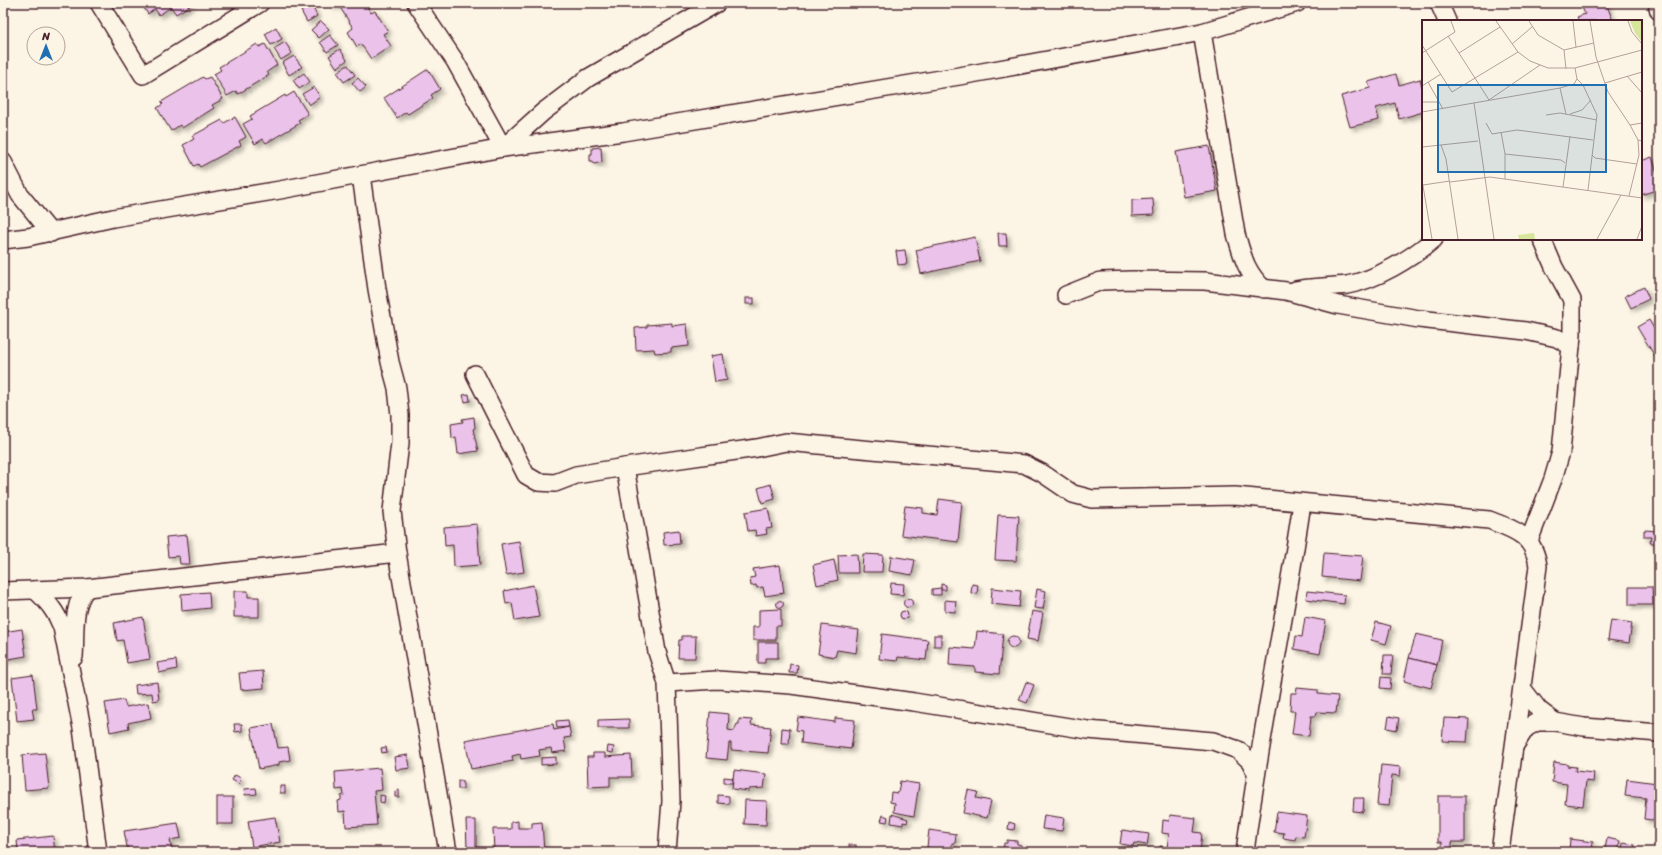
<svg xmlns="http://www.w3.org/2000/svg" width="1662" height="855" font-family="Sriracha,sans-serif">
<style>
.building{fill:#eac2ea;stroke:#4a1f2b;filter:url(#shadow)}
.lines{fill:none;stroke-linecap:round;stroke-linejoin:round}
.street-casing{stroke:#4a1f2b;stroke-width:20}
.street{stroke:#fcf5e5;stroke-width:17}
.inset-road{fill:none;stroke:#b59f9b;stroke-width:1}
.view{fill:#1f6fb2;fill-opacity:0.15;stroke:#1f6fb2;stroke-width:2}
.inset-edge{fill:none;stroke:#4a1f2b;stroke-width:2}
</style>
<defs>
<filter id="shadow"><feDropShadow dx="3.5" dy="3.5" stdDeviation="2" flood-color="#0004"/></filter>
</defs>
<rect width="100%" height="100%" fill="#fcf5e5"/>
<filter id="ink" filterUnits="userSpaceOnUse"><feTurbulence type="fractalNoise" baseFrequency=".025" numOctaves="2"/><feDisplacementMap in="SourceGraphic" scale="8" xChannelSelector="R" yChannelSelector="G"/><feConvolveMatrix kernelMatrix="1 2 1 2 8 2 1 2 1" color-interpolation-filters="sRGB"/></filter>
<g filter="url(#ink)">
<!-- building -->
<g class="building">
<polygon points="141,3 190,3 191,5 176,14 171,7 159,15 155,9 148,14"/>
<polygon points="330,3 365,3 371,13 375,11 388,31 383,34 391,46 371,59 361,44 357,47 348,32 353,28 338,4 332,7"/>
<polygon points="1580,3 1606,3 1613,21 1579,21 1577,17 1585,14"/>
<polygon points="312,6 317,16 307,22 301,11"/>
<polygon points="321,21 329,29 319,38 311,30"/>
<polygon points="276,27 282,39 271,45 265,34"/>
<polygon points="330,35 338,45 327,52 320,42"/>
<polygon points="285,42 292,53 281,60 274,49"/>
<polygon points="257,44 259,47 265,44 277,65 267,72 269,75 238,94 236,91 227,96 214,74 221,70 219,67"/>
<polygon points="340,49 347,60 337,68 329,56"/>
<polygon points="294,56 302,67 289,75 282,63"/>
<polygon points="348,65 355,75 344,82 337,72"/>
<polygon points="428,69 440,89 431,95 433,98 408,114 406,112 397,118 384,98"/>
<polygon points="304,73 310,82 299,89 293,80"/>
<polygon points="1396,74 1399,85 1420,79 1423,91 1423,112 1399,119 1395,103 1376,108 1379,120 1350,127 1341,96 1370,88 1368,82"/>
<polygon points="203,77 205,79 210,77 223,99 212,105 214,108 182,128 180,125 171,131 157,108 163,104 161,102"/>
<polygon points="358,78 366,87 360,92 352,83"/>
<polygon points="314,87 320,97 309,105 302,94"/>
<polygon points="294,92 308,114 298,120 300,123 266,143 263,139 255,144 243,124 252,119 250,116 285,95 286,97"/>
<polygon points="235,117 246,137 239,141 241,145 200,167 198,164 194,166 183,145 194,139 192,136 222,120 224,123"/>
<polygon points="1209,146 1217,191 1184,197 1176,152"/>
<polygon points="601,147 602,162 594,164 593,161 590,161 590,154 592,154 592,148"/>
<polygon points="1652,157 1659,179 1659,189 1641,195 1641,161"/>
<polygon points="1153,199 1154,215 1132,216 1132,200"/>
<polygon points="998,233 1006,233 1007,246 999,246"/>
<polygon points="975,237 980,261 921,274 916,250"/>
<polygon points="905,250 907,264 898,265 896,251"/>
<polygon points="1644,287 1649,299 1631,308 1625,296"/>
<rect x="746" y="298" width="8" height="6"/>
<polygon points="1649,320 1659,337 1659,363 1637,327"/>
<polygon points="672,323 672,326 687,324 689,346 671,348 671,352 655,353 654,349 636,350 635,328 647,327 647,325"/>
<polygon points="723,354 727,380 715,382 711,356"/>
<polygon points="469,394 470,401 465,402 463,395"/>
<polygon points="474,417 475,428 473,429 478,451 458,454 456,437 452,438 451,424 463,422 462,419"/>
<polygon points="771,484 775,499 762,503 758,488"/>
<polygon points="939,499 962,502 958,542 901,535 905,506 923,508 923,513 937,515"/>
<polygon points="768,508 772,528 766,529 767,534 756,536 755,530 748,531 745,512"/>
<polygon points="998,515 1019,516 1016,561 995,560"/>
<polygon points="477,524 480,565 454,567 453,545 445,546 444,527"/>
<polygon points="679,530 680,544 664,545 663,532"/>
<polygon points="1644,530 1659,531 1659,543 1650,543 1651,537 1644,537"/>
<polygon points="187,535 190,564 180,564 179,556 168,557 166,537"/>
<polygon points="519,541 524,572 506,575 501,544"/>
<polygon points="1658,548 1659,548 1659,567 1656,567"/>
<polygon points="1324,553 1363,556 1360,581 1322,577"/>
<polygon points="857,554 858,573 839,573 838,555"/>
<polygon points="863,554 883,555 882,572 862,572"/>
<polygon points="891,556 915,560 912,575 889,571"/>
<polygon points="834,560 838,580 817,585 813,565"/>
<polygon points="780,565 784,593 765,596 763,587 757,588 756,585 751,586 750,578 755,577 753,569"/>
<polygon points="891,583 904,584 903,595 890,594"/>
<polygon points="941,584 946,585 946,590 941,590"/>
<polygon points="972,584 978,585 977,594 971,593"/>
<polygon points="533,585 539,617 515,621 512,603 506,604 504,591"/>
<polygon points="1629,587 1652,587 1653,605 1629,605"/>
<polygon points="941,588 941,595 932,595 932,589"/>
<polygon points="992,588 1021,591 1019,607 991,604"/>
<polygon points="1037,589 1046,591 1043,609 1034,608"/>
<polygon points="234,591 248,591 248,597 259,597 259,617 234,617"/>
<polygon points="1307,591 1345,595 1344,604 1306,599"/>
<polygon points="209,592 210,608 182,611 181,594"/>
<circle cx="908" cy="603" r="4.5"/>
<polygon points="945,600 956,601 955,612 945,611"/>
<circle cx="780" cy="604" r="3.5"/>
<polygon points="781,609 781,626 776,626 776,640 753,640 753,627 759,627 759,610"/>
<polygon points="1032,611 1043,613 1038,641 1027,639"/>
<circle cx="904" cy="615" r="4"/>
<polygon points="143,617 150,659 127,663 123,640 117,641 114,623"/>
<polygon points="1305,617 1326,621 1320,654 1294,649 1296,636 1302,637"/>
<polygon points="1611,620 1632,623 1629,643 1608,640"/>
<polygon points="1376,622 1391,626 1386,644 1371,640"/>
<polygon points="822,625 859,630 856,653 837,650 835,657 818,654"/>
<polygon points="22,629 26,656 3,660 3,632"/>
<polygon points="977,631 1003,634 999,674 975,672 975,667 949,665 950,647 975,649"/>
<polygon points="882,634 928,640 926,660 898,657 897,661 879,659"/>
<polygon points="1416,634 1442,640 1437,665 1409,658"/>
<rect x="934" y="635" width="7" height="11"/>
<circle cx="1013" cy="642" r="6"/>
<polygon points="682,636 696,636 695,658 678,658 679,640 682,640"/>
<polygon points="758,642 778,642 778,658 765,658 765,663 758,663"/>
<polygon points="1384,655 1393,655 1391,674 1383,674"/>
<polygon points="1409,658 1437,665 1431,688 1404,681"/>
<polygon points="176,660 177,669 159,673 157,663"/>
<polygon points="790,664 798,665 797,673 789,673"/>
<polygon points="263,671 264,688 241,690 239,673"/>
<polygon points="33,675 37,709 32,709 34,719 17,721 12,678"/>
<polygon points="1381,677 1391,678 1390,689 1380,688"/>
<polygon points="157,682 159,700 153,701 152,693 136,694 135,685"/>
<polygon points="1026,682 1034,685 1027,703 1019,700"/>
<polygon points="1297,688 1318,690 1318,694 1338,696 1336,713 1317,712 1316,716 1311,716 1309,736 1292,734 1295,711 1290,711 1291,693 1296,693"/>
<polygon points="124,700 126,707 148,703 151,718 128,723 129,728 110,732 105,703"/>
<polygon points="710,712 729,714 728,730 734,731 737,724 739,724 739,719 752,720 751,725 771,727 768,753 731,750 731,743 729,743 727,760 706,758"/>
<polygon points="1389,716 1399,718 1397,730 1387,728"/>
<polygon points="798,717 835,722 835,718 855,720 851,749 801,743 802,731 796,730"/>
<polygon points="1444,718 1469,719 1467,742 1442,741"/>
<polygon points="629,719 629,728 598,728 598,720"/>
<polygon points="568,720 569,727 557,728 556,721"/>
<polygon points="234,724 242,724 242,731 235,732"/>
<polygon points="273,724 278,748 288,747 290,760 279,762 279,765 259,769 251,728"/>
<polygon points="553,724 554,730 569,727 571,737 564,738 566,751 552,753 551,748 539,750 540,756 521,759 520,754 512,756 513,761 471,769 465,740"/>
<polygon points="782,728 790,729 789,744 781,744"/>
<polygon points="608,746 614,747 613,753 607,752"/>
<polygon points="386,747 387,752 382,753 381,748"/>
<polygon points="45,753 49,788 25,790 22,755"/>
<polygon points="593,753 605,753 605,757 631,755 632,777 610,777 610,786 588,787 587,757 593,757"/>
<polygon points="408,755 410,768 396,770 394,757"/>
<polygon points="556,757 556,764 541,765 541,758"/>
<polygon points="1554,762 1567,764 1567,766 1576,767 1575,771 1594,773 1593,782 1586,781 1583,806 1565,804 1567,784 1552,782"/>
<polygon points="1381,765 1401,767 1400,776 1392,775 1389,806 1377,805"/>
<polygon points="380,768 382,790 374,791 377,825 346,827 345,811 339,812 338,801 341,800 341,796 344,795 343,789 336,790 335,772"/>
<polygon points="734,770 766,774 764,788 749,789 749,791 732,789"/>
<polygon points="235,775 241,778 239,784 232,780"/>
<polygon points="1657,776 1659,776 1659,821 1644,819 1646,798 1625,796 1627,779 1657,783"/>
<polygon points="724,777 733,778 732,783 724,783"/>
<rect x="458" y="781" width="5" height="8"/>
<polygon points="900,781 919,784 914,816 894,812 895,803 890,802 891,792 898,793"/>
<rect x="280" y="786" width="5" height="7"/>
<polygon points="256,788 257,794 245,795 244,789"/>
<polygon points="399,790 399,797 395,797 395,791"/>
<polygon points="968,790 978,792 976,798 991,801 987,818 963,813"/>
<polygon points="380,795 385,796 384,803 380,802"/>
<polygon points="718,795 729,796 729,804 718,803"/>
<polygon points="1438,796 1465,796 1465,842 1452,842 1452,849 1442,849 1442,842 1438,842"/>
<rect x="217" y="797" width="16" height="27"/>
<polygon points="1354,798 1364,798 1363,812 1353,811"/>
<polygon points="745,800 767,801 766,825 744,824"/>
<polygon points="1277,812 1307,816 1304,837 1296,836 1295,840 1283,838 1284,833 1274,832"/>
<polygon points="892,814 908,819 907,823 903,822 903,825 891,823"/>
<polygon points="883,815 888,817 887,822 881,821"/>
<polygon points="1044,815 1064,818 1062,831 1042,829"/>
<polygon points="1170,815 1196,818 1194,832 1202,833 1200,852 1159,852 1160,846 1167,847 1169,834 1162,833 1163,820 1169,821"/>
<polygon points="275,817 280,842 252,847 248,821"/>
<polygon points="466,820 476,820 476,849 467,849"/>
<polygon points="518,821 518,828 532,828 532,823 542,822 544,852 534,852 534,848 517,849 517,852 494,852 493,829 511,829 511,822"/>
<polygon points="1009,822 1015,824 1014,830 1008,829"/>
<polygon points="178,823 181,838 170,840 172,852 128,852 124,831"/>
<polygon points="929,830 956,834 955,843 952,843 951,852 929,852 930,848 927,847"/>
<polygon points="1122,830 1149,834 1147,845 1134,843 1133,846 1120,844"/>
<polygon points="53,836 55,852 18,852 17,840"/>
<polygon points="1607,838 1620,841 1618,852 1605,849"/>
<polygon points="1570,839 1593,842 1592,852 1569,851"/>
<polygon points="1007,840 1017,841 1017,844 1021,845 1020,852 1003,852 1004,843 1007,843"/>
<polygon points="1623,843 1635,845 1634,852 1622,852"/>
<rect x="849" y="845" width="7" height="7"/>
<polygon points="283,848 283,852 267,852 267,850"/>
</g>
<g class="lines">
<!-- street casing -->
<g class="street-casing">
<g id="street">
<polyline points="99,3 143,75 260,3"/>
<polyline points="416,3 455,61 503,148 543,112 588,78 717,3"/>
<polyline points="1439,3 1447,21"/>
<polyline points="1657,3 1659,11"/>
<path d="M1202,32L1236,234C1243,258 1246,272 1264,289"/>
<polyline points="3,162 20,195 51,233"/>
<polyline points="361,175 377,289 390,362 397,388 400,415 400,443 392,511 397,553 448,852"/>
<polyline points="3,240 28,237 113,218 280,190 503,148 623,132 971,74 1202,32 1297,3"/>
<path d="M1295,290C1312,287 1330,287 1347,285C1376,280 1412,258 1434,239"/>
<polyline points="1066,295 1101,281 1132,280 1205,281 1286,291 1338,305 1419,319 1526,331 1557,338 1571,346"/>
<path d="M475,374L526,475L538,482L555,483L576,475L625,467L757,448L786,442L1024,464L1042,473L1073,494L1092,499L1235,496L1489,520C1515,530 1534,535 1538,566L1500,852"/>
<polyline points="625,467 657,652 667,683 671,801 667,852"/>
<polyline points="1529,541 1553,479 1561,452 1572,335 1572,300 1554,267 1542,239"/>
<path d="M35,590C47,601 56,611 62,627L82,728L98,852"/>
<polyline points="3,591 87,588 397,553"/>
<path d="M74,657C76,634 71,606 87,588"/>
<polyline points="667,683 717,680 791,685 914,702 1088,730 1213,741 1238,750 1250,761 1256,773"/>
<polyline points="1522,688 1539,710 1555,722"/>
<polyline points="1515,745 1526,728 1537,722 1555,722 1584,727 1659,733"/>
<path d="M1245,852C1260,735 1285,620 1302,503"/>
</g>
</g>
<!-- street -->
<use href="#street" class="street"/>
</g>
</g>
<!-- overview -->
<g transform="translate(1422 20)">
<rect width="220" height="220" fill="#fcf5e5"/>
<path d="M208,1H220V22L213,13ZM112,213L113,219H97L96,215Z" fill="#d7e69a"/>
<path class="inset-road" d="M74,1L96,32L108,41L126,48H153L220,30M107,1L116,15L142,30L172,23M151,1L154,27M168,1L174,37L186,72L208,105L220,103M206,1L210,12L220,24M26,16L67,80L118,45M90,24L110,7M0,25L30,72L96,32M142,30L144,49M0,33L33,12L29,1M37,33L78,7M153,48L155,59L161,65L175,95L166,170M205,56L220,73M6,62L21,89M183,63L220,52M0,66L19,54M138,68L144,94M0,82H16M52,83L72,219M0,92L138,68L152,64L155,59M148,94L160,90L169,80M124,95L138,93L175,100M64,103L70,114L95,110L171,120M208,105L216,120L220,121M79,112L83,134V159M19,125L24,139L36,219M0,127L56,121M83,134L139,140L143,143M170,135L173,138L215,144M0,160L10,219M28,162L68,157L220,178M1,165L28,161M141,167L148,116M207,176L217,135L216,120M175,219L199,175M215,219L220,206"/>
<path class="view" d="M16,65H184V152H16Z"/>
<rect width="220" height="220" class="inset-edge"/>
</g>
<!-- margin -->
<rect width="1662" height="855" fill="none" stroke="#fcf5e5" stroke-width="16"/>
<rect x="8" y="8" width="1646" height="839" fill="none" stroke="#4a1f2b" stroke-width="1.5" filter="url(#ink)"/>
<!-- north arrow -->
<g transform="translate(46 46)"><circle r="19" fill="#fcf5e5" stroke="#b59f9b"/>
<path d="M0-3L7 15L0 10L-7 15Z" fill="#1f6fb2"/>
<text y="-6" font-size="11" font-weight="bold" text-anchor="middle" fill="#4a1f2b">N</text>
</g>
</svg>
